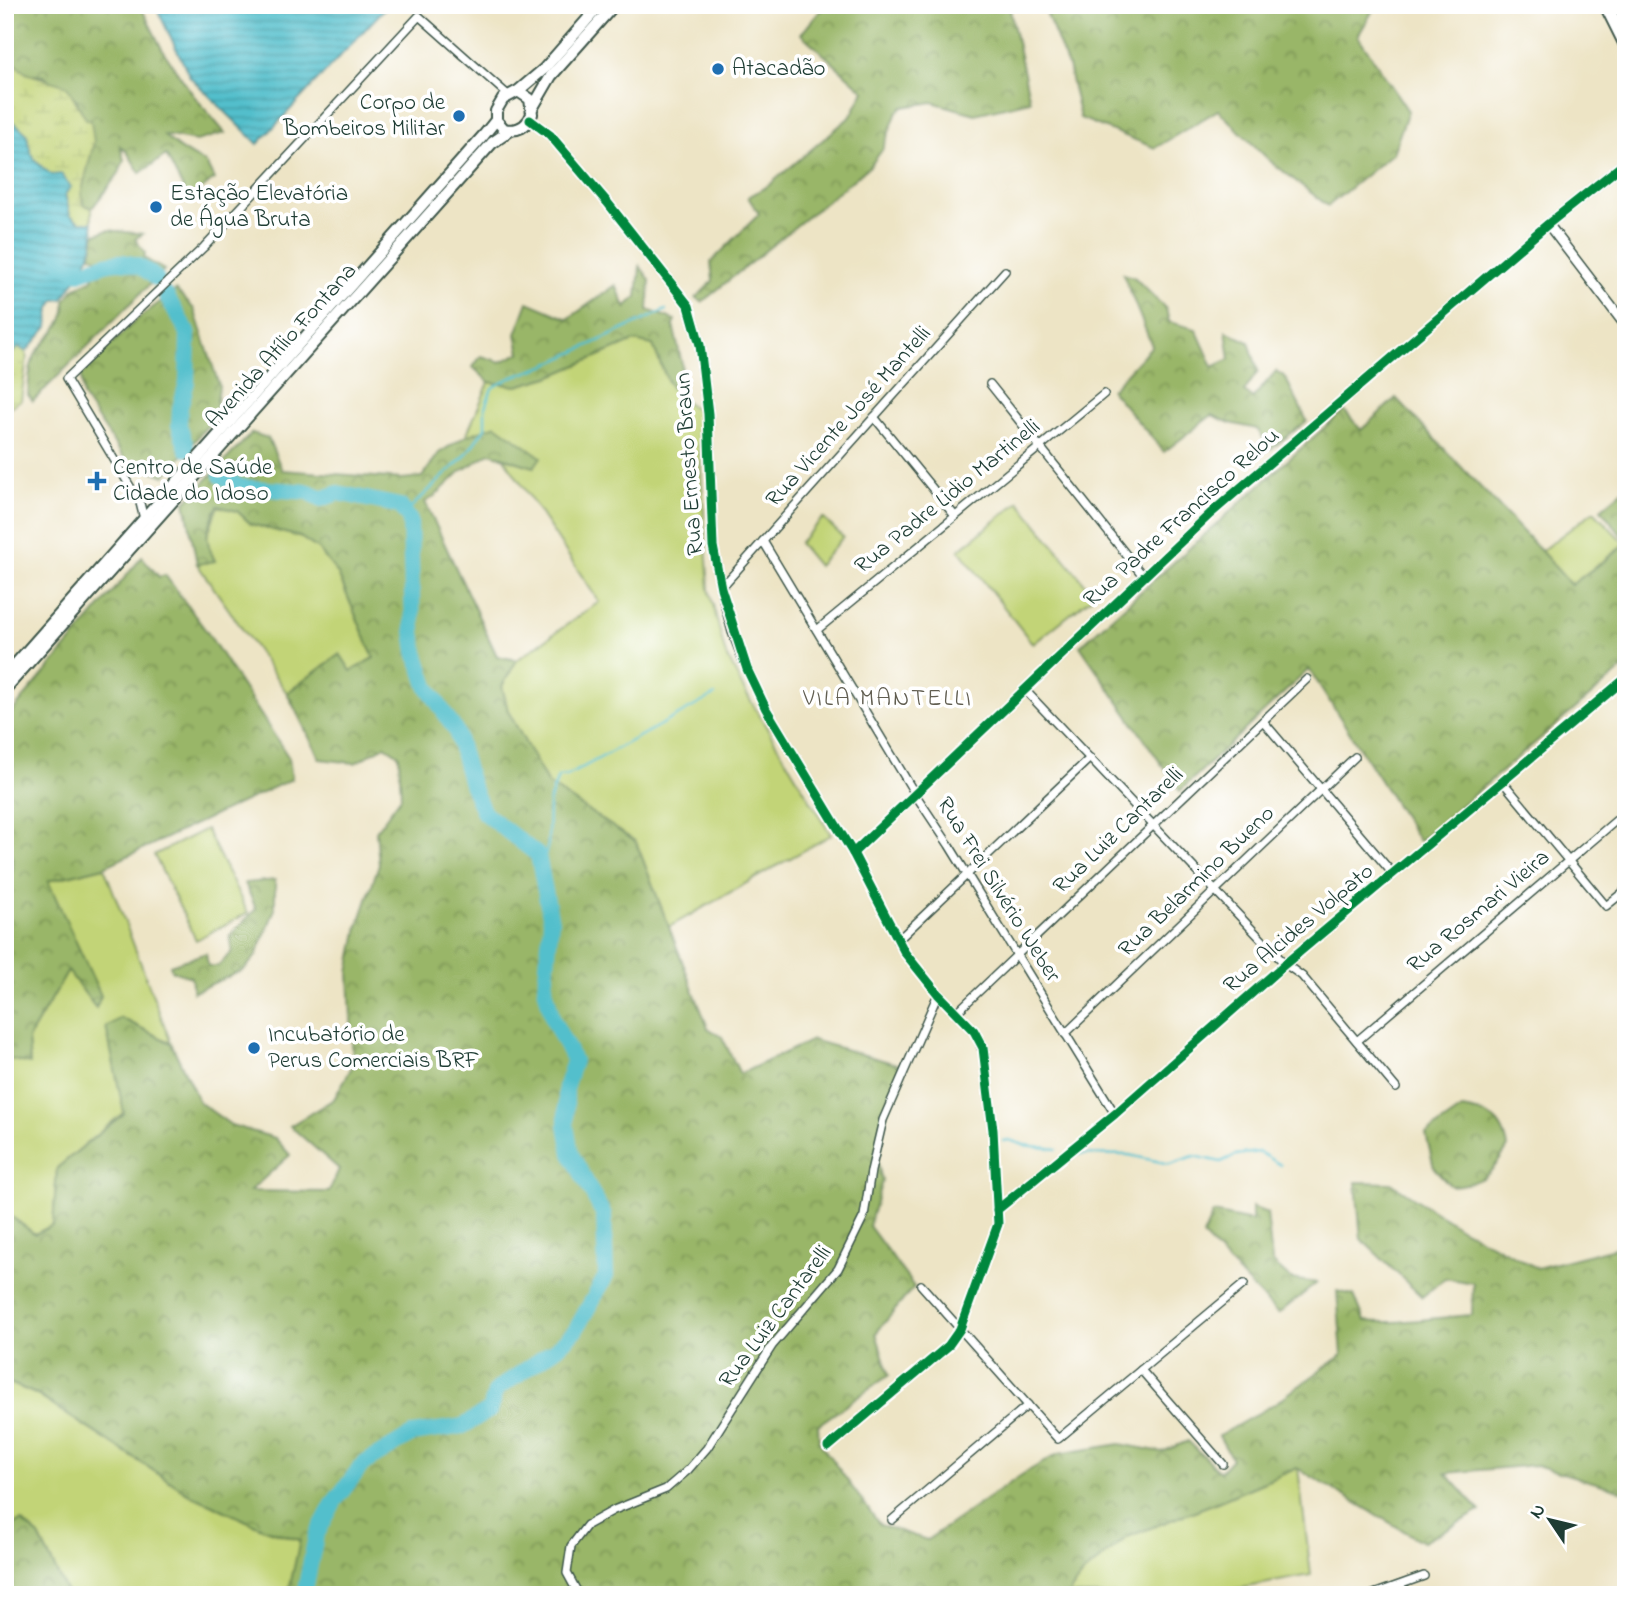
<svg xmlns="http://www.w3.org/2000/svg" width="1631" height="1600" font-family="'Indie Flower',sans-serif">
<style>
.grass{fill:#c2d477;stroke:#708856;stroke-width:2}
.forest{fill:url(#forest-crowns);stroke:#5c7a4e;stroke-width:2}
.wetland{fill:url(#wetland-marsh);stroke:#708856;stroke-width:2}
.water{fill:url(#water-rules);stroke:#397e80;stroke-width:2}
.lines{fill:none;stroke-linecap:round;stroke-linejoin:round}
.stream{stroke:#53bfcc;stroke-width:2.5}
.river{stroke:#53bfcc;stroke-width:16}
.minor-casing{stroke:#3e564a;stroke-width:10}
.tertiary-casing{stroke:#3e564a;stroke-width:12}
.secondary-casing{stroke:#3e564a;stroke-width:14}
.trunk-casing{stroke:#3e564a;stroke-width:16}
.minor{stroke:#fff;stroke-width:7}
.tertiary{stroke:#fff;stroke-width:9}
.secondary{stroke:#fff;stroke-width:10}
.trunk{stroke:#fff;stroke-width:12}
.cycleway-casing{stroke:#fff;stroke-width:13}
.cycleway{stroke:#00873e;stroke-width:9}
.poi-dot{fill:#1f6fb2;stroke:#fff;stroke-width:2.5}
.labels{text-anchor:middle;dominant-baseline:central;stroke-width:7;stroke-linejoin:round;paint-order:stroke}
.poi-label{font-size:23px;fill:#1f3d34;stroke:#fff;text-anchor:start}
.street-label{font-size:23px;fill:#1f3d34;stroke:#fff}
.neighbourhood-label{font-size:24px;letter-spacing:2px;fill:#615e51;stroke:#fff}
</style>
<defs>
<pattern id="forest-crowns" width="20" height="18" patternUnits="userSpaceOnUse" patternTransform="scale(1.75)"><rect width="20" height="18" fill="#99b668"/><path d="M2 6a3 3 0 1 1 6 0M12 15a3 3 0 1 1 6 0" fill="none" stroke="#7c9556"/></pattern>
<pattern id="wetland-marsh" width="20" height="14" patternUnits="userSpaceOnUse" patternTransform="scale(1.75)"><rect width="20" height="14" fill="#c2d477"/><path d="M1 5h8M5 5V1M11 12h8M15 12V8" fill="none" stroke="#a6b768"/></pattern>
<pattern id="water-rules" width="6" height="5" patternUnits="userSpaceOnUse" patternTransform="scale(1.75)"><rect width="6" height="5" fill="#53bfcc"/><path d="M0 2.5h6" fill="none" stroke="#449ca6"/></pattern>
</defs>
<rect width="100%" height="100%" fill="#fff"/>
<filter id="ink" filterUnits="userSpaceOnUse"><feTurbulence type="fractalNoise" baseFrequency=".0143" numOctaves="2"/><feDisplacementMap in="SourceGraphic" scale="14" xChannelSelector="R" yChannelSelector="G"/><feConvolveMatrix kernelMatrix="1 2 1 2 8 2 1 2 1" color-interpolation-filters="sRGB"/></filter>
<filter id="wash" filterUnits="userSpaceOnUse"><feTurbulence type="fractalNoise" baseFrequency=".00686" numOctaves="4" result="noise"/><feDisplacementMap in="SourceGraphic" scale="28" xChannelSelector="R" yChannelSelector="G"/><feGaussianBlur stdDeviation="1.57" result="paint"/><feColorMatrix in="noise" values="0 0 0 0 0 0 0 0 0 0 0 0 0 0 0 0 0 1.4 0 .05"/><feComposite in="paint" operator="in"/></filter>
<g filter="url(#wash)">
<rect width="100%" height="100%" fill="#ede4c5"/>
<!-- grass -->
<g class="grass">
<path d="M634,341L653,345C665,374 667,393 697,409L709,589L725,652L743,688L831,835L669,927L636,842L548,785L508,711L502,686L517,660L599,602L504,458L534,467L466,436L489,382L517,386L549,377Z"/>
<polygon points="1019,502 1094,595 1033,644 959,550"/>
<polygon points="218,506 237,511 251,524 300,537 318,549 338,574 374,658 351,671 340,654 287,693 197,564 215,561 205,542"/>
<polygon points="1594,511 1625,544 1571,585 1541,551"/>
<polygon points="823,518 843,537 818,566 799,543"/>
<polygon points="206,829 248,913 196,940 154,855"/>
<polygon points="104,867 171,1043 121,1018 124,1112 57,1168 53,1225 35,1234 5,1212 5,1058 30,1063 28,1039 68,971 95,1007 101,996 47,881"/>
<polygon points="5,1381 35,1394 191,1495 262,1528 301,1541 288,1595 68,1595 39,1536 21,1521 5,1529"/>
<polygon points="1298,1468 1311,1575 1204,1595 1068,1595 1082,1575 1127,1537 1215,1503"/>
</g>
<!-- forest -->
<g class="forest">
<polygon points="5,5 140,5 163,51 194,96 225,133 196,141 163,135 183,151 206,163 214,179 189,200 166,155 140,173 127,152 120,146 124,160 119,173 92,208 84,205 81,194 94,142 76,99 43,76 26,73 5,55"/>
<polygon points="825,5 1019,5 1010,10 1030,101 975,114 932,102 903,107 897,112 882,150 870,166 702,302 696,298 713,281 711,262 759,214 748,197 768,186 851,116 864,91 801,34"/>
<polygon points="1043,5 1376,5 1358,36 1408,111 1393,153 1328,206 1269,160 1218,110 1155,148 1080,118 1068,66"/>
<path d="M108,230L143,234L135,239L145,253L144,258L164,270L33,401L28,395C29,380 29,364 37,352C49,335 68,324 65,301L74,289L93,279L95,267L100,260L91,255L95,234Z"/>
<polygon points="640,266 650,280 648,310 675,320 673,325 682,364 679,399 668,382 653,345 634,341 549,377 517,386 489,382 473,367 481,356 501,362 520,353 516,334 528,302 568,319 616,285 625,307 637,297"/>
<polygon points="1123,274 1134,277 1166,309 1169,322 1196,329 1213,367 1230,359 1226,331 1249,342 1258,371 1244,392 1253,398 1276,371 1285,377 1307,421 1271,449 1257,429 1230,423 1212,415 1164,452 1111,390 1152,346"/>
<polygon points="176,290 194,309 219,385 215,417 165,476 126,461 83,397 81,375 135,321"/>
<polygon points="1396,398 1541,551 1571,585 1626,545 1626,666 1419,841 1309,669 1180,791 1080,646 1344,410 1361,430"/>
<path d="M496,425L541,457L534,467L490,453L460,472L434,497L425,502L497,656L517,660L502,686L508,711L548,784L636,842L708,1028L722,1037L740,1074L812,1040L903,1066L888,1100L877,1159L882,1181L869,1226L914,1287L876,1333L889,1375L818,1425L819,1442L880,1525L927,1540L1023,1474L1058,1454L1120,1444L1162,1452L1188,1441L1220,1472L1232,1459L1219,1436L1274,1404L1342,1355L1337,1291L1354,1295L1365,1321C1400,1325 1436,1317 1472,1315L1473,1283L1445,1278L1422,1297L1361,1239L1356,1182L1391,1183L1462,1229L1537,1268L1626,1245V1492L1536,1465L1446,1473L1480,1511L1423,1542L1297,1468L1215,1503L1127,1537L1082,1575L1068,1595H288L300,1540L262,1528L191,1495L36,1394L5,1381V1212L35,1234L53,1225L57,1168L124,1113L106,1027L121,1018L171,1043L199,1102L231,1125L275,1138L290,1155L250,1191L329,1192L339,1169L290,1126L334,1099L353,1065L349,972L358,926L379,864L376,831L401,797L399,755L385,746L355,763L320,759L287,693L340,654L351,671L374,658L338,574L318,549L300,537L251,524L237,511L218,506C206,531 203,536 215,561L197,564L185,502L252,433L268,438L282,470L402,479L422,477L439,453L466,436Z"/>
<polygon points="1626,488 1626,541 1601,509"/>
<polygon points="142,557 159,577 165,575 207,632 289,758 292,779 104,867 48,881 101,996 96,1008 68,971 28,1039 30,1064 5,1058 5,879 13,870 8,840 5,837 5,720"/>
<polygon points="275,880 275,909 256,956 244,970 193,992 191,977 172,971 170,965 206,953 208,966 218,966 232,952 230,936 256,909 245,883"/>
<path d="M1462,1109C1489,1114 1502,1117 1508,1147C1492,1173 1484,1184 1451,1186L1434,1168L1426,1134Z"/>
<polygon points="1252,1207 1267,1213 1272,1262 1291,1279 1317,1283 1278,1314 1203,1236 1213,1213 1252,1221"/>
<polygon points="21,1521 39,1536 68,1595 5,1595 5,1529"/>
</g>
<!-- wetland -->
<g class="wetland">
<path d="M5,55L26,73L67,86L86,119L91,121L94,142L81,194L84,205L92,208V222H80L70,215L65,193L71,187C44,171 30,167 27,134L15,123L5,121Z"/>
<polygon points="19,347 26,352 27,358 21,400 5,410 5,359"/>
</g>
<!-- water -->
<g class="water">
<polygon points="155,5 388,5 258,144 190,77"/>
<path d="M5,121L15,123L27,134C29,155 35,163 52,175L61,174L71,187L65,194L70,215L80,222H92C100,250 78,276 63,299L55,300L50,308L48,327L26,352L19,347L5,359Z"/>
</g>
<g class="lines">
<!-- stream -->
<g class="stream">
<polyline points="406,512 465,456 485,428 485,407 492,388 510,378 544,366 666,310"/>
<polyline points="541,871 548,844 549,802 558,777 567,776 715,695"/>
<polyline points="1003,1141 1009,1140 1024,1145 1057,1149"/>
<polyline points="1073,1151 1080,1154 1129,1155 1170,1164 1194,1156 1221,1162 1236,1155 1259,1152 1281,1165"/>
</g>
<!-- river -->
<g class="river">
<path d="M60,261L79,273C111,261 129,254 157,279"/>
<polyline points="166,295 188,333 187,382 180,408 179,425 187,449"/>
<polyline points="221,476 240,487 309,492 321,499 338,493 400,506 410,520 413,631 416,652 427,686 456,731 471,784 484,813 538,855 551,921 545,988 553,1020 574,1061 566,1085 566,1125 571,1154 604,1215 606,1276 575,1331 557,1348 496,1390 490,1410 463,1426 413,1434 363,1464 334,1502 316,1536 304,1595"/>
</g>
</g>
</g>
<g filter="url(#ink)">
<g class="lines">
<!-- minor casing -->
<g class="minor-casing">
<g id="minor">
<polyline points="990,384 1144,577"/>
<polyline points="874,417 955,516"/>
<polyline points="144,519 140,503 66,379 204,247 419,16 508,95"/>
<polyline points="763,541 915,794 949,845 1115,1114"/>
<polyline points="721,588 1005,271"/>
<polyline points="817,630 1104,394"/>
<polyline points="1024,689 1285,964 1302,976 1396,1088"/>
<polyline points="1263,721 1393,874"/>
<polyline points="1503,782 1606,906 1626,890"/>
<polyline points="897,941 1090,758"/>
<polyline points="957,1012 1307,679"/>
<polyline points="1065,1034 1355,757"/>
<polyline points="1357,1041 1626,812"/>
<polyline points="997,1210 1115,1114 1285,964 1626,678"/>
<polyline points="921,1285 1058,1439 1244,1284"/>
<polyline points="1141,1370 1223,1464"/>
<polyline points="828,1447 948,1346 960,1329 998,1224 993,1130 985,1057 974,1031 938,994 905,953 853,853"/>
<polyline points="892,1520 1028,1405"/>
<polyline points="579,1595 567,1573 571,1546 587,1525 614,1510 666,1489 688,1470 707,1448 772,1346 838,1269 864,1216 871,1171 883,1120 938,994"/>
<polyline points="1371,1595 1424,1576"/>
</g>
</g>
<!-- tertiary casing -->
<g class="tertiary-casing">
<g id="tertiary">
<polyline points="530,120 550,135 607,202 689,306 700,345 708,414 713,546 721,588 733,632 747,669 766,709 853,853 1210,514 1548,224 1626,162"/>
<polyline points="1548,224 1626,326"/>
</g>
</g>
<!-- secondary casing -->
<g class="secondary-casing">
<g id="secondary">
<path d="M518,91L530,99L532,114C527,127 517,132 504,129L496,120V111L503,99L518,91L544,69L600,5"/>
<polyline points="533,107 551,76 614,5"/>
<polyline points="5,676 484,135 496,120"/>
<polyline points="5,689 492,143 511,130"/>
</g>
</g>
<!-- trunk casing -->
<g class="trunk-casing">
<polyline id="trunk" points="1606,5 1626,45"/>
</g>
<!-- minor -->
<use href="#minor" class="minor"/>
<!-- tertiary -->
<use href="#tertiary" class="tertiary"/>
<!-- secondary -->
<use href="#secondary" class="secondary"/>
<!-- trunk -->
<use href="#trunk" class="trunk"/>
<!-- cycleway casing -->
<g class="cycleway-casing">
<g id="cycleway">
<polyline points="530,120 550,135 607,202 689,306 700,345 708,414 713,546 721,588 747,669 766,709 853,853 905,953 938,994 974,1031 983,1048 993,1130 998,1224 960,1329 948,1346 828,1447"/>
<polyline points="853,853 1210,514 1548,224 1626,162"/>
<polyline points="997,1210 1115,1114 1285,964 1626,678"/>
</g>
</g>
<!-- cycleway -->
<use href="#cycleway" class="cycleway"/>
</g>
</g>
<!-- markers -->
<g class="poi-dot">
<circle cx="718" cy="69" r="7"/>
<circle cx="459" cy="116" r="7"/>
<circle cx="156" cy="207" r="7"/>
<path d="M93.5 470.5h7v7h7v7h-7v7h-7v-7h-7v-7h7z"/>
<circle cx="254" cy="1048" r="7"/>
</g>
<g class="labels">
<!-- poi labels -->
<g class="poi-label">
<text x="732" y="69">Atacadão</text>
<text x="445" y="103" text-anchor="end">Corpo de<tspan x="445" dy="26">Bombeiros Militar</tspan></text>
<text x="170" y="194">Estação Elevatória<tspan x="170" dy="26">de Água Bruta</tspan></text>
<text x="113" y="468">Centro de Saúde<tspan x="113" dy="26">Cidade do Idoso</tspan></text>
<text x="268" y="1035">Incubatório de<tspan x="268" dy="26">Perus Comerciais BRF</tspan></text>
</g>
<!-- street labels -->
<g class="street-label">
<text transform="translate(282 346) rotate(-48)">Avenida Atílio Fontana</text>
<text transform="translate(849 417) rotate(-48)">Rua Vicente José Mantelli</text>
<text transform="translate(690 464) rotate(-94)">Rua Ernesto Braun</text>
<text transform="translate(948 497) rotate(-39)">Rua Padre Lidio Martinelli</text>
<text transform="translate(1182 518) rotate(-42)">Rua Padre Francisco Relou</text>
<text transform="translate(1119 831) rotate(-44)">Rua Luiz Cantarelli</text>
<text transform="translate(1197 882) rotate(-44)">Rua Belarmino Bueno</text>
<text transform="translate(998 890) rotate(58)">Rua Frei Silvério Weber</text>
<text transform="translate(1479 912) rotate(-40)">Rua Rosmari Vieira</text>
<text transform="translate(1299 929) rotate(-40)">Rua Alcides Volpato</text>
<text transform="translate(776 1317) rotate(-53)">Rua Luiz Cantarelli</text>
</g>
<!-- neighbourhood labels -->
<g class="neighbourhood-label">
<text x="888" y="699">VILA MANTELLI</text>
</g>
</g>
<!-- margin -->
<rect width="1631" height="1600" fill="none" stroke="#fff" stroke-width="28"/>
<!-- north arrow -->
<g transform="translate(1550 1520) rotate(305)" stroke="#ffffff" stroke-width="5" paint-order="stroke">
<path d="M0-5L12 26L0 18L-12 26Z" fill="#1f3d34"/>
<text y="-10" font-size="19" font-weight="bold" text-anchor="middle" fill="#1f3d34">N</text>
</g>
</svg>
